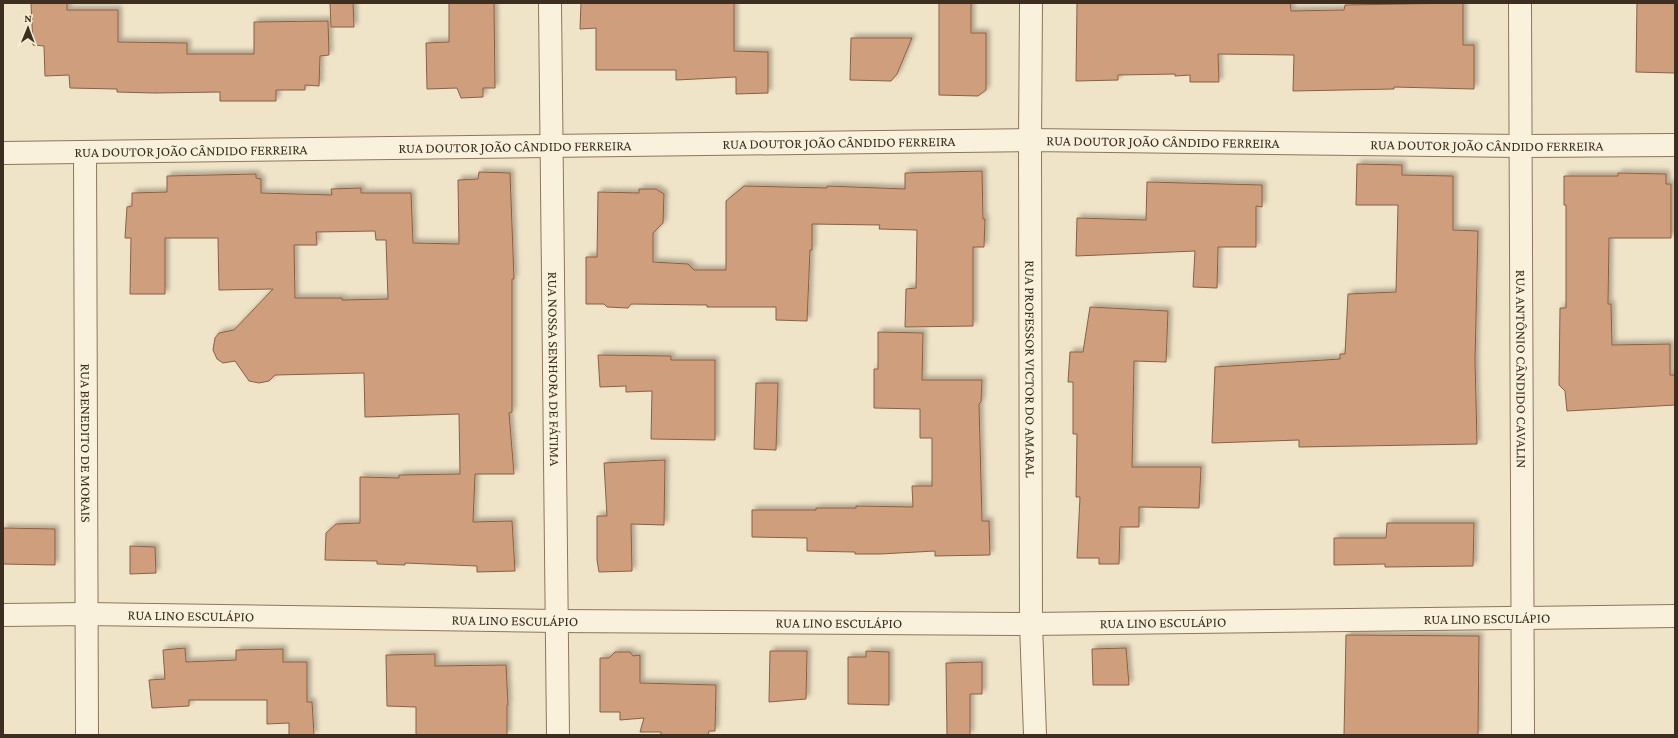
<svg xmlns="http://www.w3.org/2000/svg" width="1678" height="738" font-family="'Crimson Pro',serif">
<style>
.building{fill:#cf9f7d;stroke:#8d5f41;fill-rule:evenodd;filter:url(#shadow)}
.lines{fill:none;stroke-linecap:round;stroke-linejoin:round}
.minor-casing{stroke:#8d765c;stroke-width:24}
.minor{stroke:#faf1dc;stroke-width:22}
.labels{text-anchor:middle;dominant-baseline:central;stroke-width:3.5;stroke-linejoin:round;paint-order:stroke}
.street-label{font-size:14px;fill:#3d2e20;stroke:#f7eed8}
</style>
<defs>
<filter id="shadow"><feDropShadow dx="3.5" dy="-3.5" stdDeviation="2" flood-color="#0004"/></filter>
</defs>
<rect width="100%" height="100%" fill="#f0e4c8"/>
<!-- building -->
<g class="building">
<polygon points="31,3 67,3 67,10 118,10 118,42 187,43 187,54 254,54 254,22 328,21 329,55 320,56 319,86 305,85 305,90 276,90 276,101 220,101 220,92 154,93 117,92 117,89 70,88 69,75 45,76 44,46 33,45"/>
<polygon points="330,3 353,3 354,27 331,27"/>
<polygon points="449,3 494,3 495,88 483,88 483,97 461,98 457,88 427,89 426,43 449,42"/>
<polygon points="581,3 734,3 734,51 768,52 768,93 736,94 736,77 676,80 676,70 596,70 596,28 580,29"/>
<polygon points="939,3 971,3 971,33 986,33 986,90 978,96 939,95"/>
<polygon points="1077,3 1290,3 1291,11 1344,10 1345,5 1463,3 1463,45 1474,45 1474,89 1394,87 1394,89 1293,91 1294,55 1218,54 1219,82 1190,82 1190,75 1175,76 1175,74 1118,75 1118,80 1076,81"/>
<polygon points="1637,3 1675,3 1675,73 1636,72"/>
<polygon points="851,38 912,38 897,74 891,81 850,80"/>
<polygon points="1357,164 1402,165 1402,175 1453,176 1453,230 1478,231 1475,360 1477,444 1299,447 1299,440 1212,443 1215,367 1340,359 1340,354 1345,354 1348,294 1396,292 1398,205 1356,205"/>
<polygon points="982,171 983,219 985,219 984,247 973,247 973,326 905,327 906,289 916,288 917,230 879,229 880,225 812,224 812,250 810,250 807,321 776,320 776,307 707,307 707,305 631,304 628,308 607,307 604,304 586,304 586,257 597,257 598,192 639,193 639,189 656,189 664,194 663,223 653,233 653,262 688,264 694,270 726,270 726,201 744,186 827,188 827,186 905,189 905,173"/>
<path d="M479,172L510,173L514,279H512V412L509,413L514,474H475L473,522L512,521L515,571L477,572V566L405,563V565L377,564V561L325,560L326,533L336,524L360,523V477L399,478V475L460,474L459,414L365,417L364,373L275,375L269,381L259,383L249,381L235,361L223,363L217,359L213,350L215,338L219,333L234,330L273,289L219,290L218,238H165V294H130L131,238H125L127,207L132,206V193L167,192V176L256,174V178L261,179V193L332,195L331,189L361,188V193H411L413,243L459,244L458,180L478,179ZM375,231L376,240H386L388,299L342,300V298H295L294,245H317L316,232Z"/>
<polygon points="1618,173 1666,174 1666,184 1671,184 1671,238 1609,238 1608,304 1611,304 1612,345 1670,344 1670,375 1675,375 1675,405 1567,411 1565,391 1559,385 1560,308 1566,308 1566,205 1564,205 1564,176 1618,176"/>
<polygon points="1147,182 1262,185 1262,207 1256,206 1256,247 1218,247 1217,288 1193,287 1195,251 1076,256 1077,218 1146,220"/>
<polygon points="1090,307 1168,311 1166,362 1134,361 1132,467 1201,467 1199,508 1139,507 1139,527 1120,527 1119,564 1099,564 1099,558 1077,558 1080,497 1076,497 1077,434 1073,434 1073,382 1068,382 1070,352 1083,352"/>
<polygon points="878,332 923,333 922,380 982,380 981,402 979,404 982,521 989,521 990,555 935,556 935,551 880,554 855,554 855,552 807,551 807,538 752,537 752,510 816,510 816,508 856,508 856,506 913,507 912,486 932,486 932,438 920,438 920,409 874,408 874,369 878,369"/>
<polygon points="598,355 671,356 671,360 715,360 715,440 651,439 652,391 626,392 626,386 600,387"/>
<polygon points="756,383 778,383 776,450 754,449"/>
<polygon points="665,460 664,525 631,524 632,571 599,572 597,560 597,516 607,516 604,463"/>
<polygon points="1387,523 1474,523 1473,566 1385,567 1385,564 1334,565 1334,538 1386,538"/>
<polygon points="3,528 55,529 55,565 3,564"/>
<polygon points="130,546 155,547 156,573 130,574"/>
<polygon points="1346,635 1479,636 1478,735 1344,735"/>
<polygon points="185,648 186,662 236,660 236,650 283,649 283,662 307,662 307,702 312,702 314,735 289,735 289,723 267,724 267,700 189,700 189,706 152,708 149,680 165,679 163,650"/>
<polygon points="1126,648 1129,685 1093,685 1092,649"/>
<polygon points="770,651 807,651 806,699 769,702"/>
<polygon points="866,651 889,652 889,705 848,704 848,657 866,657"/>
<polygon points="615,652 630,652 633,656 640,655 640,683 716,685 715,731 709,731 708,735 661,735 661,732 640,732 644,718 620,720 620,712 600,712 600,658 609,658"/>
<polygon points="435,654 435,666 506,665 508,705 507,705 507,735 416,735 416,707 387,706 386,655"/>
<polygon points="982,662 982,694 970,694 970,735 947,735 946,663"/>
</g>
<g class="lines">
<!-- minor casing -->
<g class="minor-casing">
<g id="minor">
<path id="s1" d="M550,3L558,735"/>
<path id="s2" d="M1031,3L1030,140L1031,624L1035,735"/>
<path id="s3" d="M1520,3L1523,735"/>
<path id="s4" d="M85,152L87,735"/>
<path id="s5" d="M3,153L1030,140L1520,146L1675,145"/>
<path id="s6" d="M3,615L86,614L557,621L1031,624L1675,616"/>
</g>
</g>
<!-- minor -->
<use href="#minor" class="minor"/>
</g>
<g class="labels">
<!-- street labels -->
<g class="street-label">
<text stroke="none"><textPath href="#s5" startOffset="836">RUA DOUTOR JOÃO CÂNDIDO FERREIRA</textPath></text>
<text stroke="none"><textPath href="#s5" startOffset="1160">RUA DOUTOR JOÃO CÂNDIDO FERREIRA</textPath></text>
<text stroke="none"><textPath href="#s5" startOffset="1484">RUA DOUTOR JOÃO CÂNDIDO FERREIRA</textPath></text>
<text stroke="none"><textPath href="#s5" startOffset="512">RUA DOUTOR JOÃO CÂNDIDO FERREIRA</textPath></text>
<text stroke="none"><textPath href="#s5" startOffset="188">RUA DOUTOR JOÃO CÂNDIDO FERREIRA</textPath></text>
<text stroke="none"><textPath href="#s1" startOffset="366">RUA NOSSA SENHORA DE FÁTIMA</textPath></text>
<text stroke="none"><textPath href="#s2" startOffset="366">RUA PROFESSOR VICTOR DO AMARAL</textPath></text>
<text stroke="none"><textPath href="#s3" startOffset="366">RUA ANTÔNIO CÂNDIDO CAVALIN</textPath></text>
<text stroke="none"><textPath href="#s4" startOffset="291">RUA BENEDITO DE MORAIS</textPath></text>
<text stroke="none"><textPath href="#s6" startOffset="188">RUA LINO ESCULÁPIO</textPath></text>
<text stroke="none"><textPath href="#s6" startOffset="1484">RUA LINO ESCULÁPIO</textPath></text>
<text stroke="none"><textPath href="#s6" startOffset="512">RUA LINO ESCULÁPIO</textPath></text>
<text stroke="none"><textPath href="#s6" startOffset="1160">RUA LINO ESCULÁPIO</textPath></text>
<text stroke="none"><textPath href="#s6" startOffset="836">RUA LINO ESCULÁPIO</textPath></text>
</g>
</g>
<!-- border -->
<rect width="1678" height="738" fill="none" stroke="#3d2e20" stroke-width="8"/>
<!-- north arrow -->
<g transform="translate(28 28) rotate(1)" stroke="#f7eed8" stroke-width="3" paint-order="stroke">
<path d="M0-3L7 15L0 10L-7 15Z" fill="#3d2e20"/>
<text y="-6" font-size="11" font-weight="bold" text-anchor="middle" fill="#3d2e20">N</text>
</g>
</svg>
